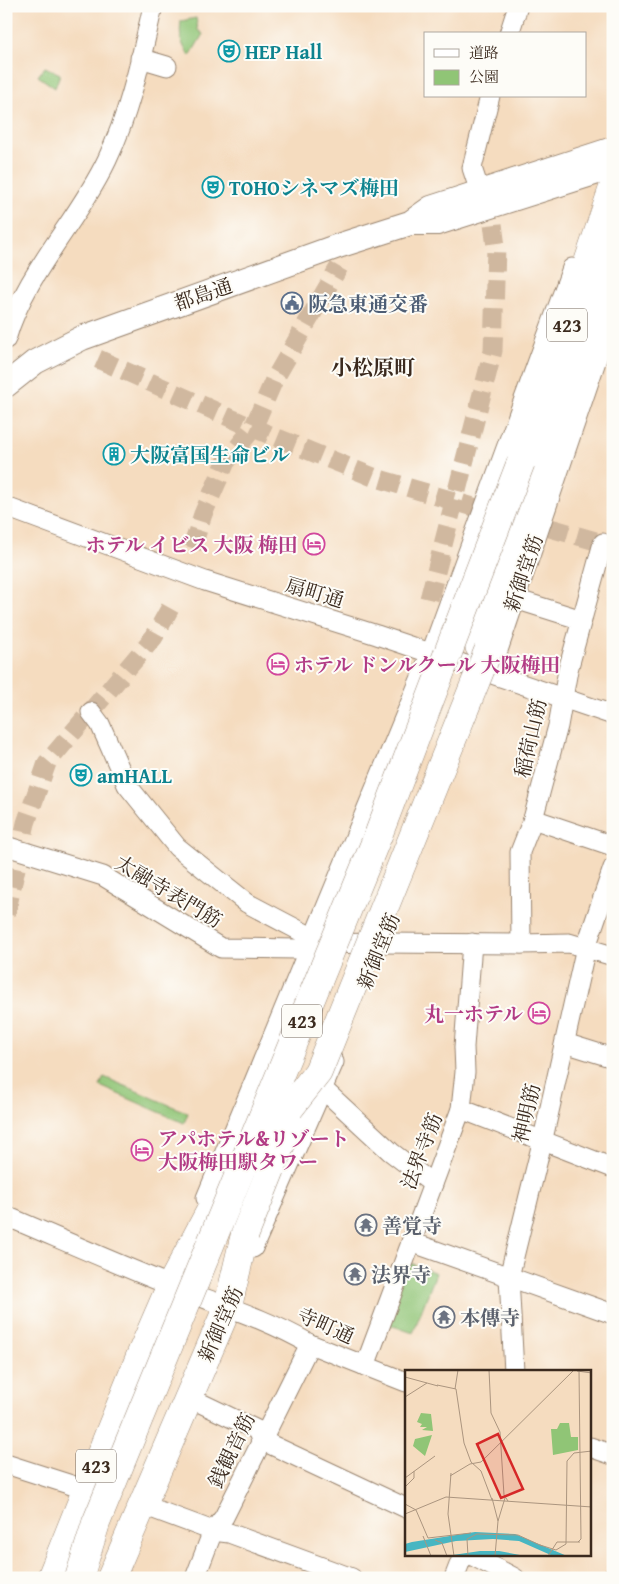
<svg xmlns="http://www.w3.org/2000/svg" width="619" height="1584" font-family="'Gentium Book Plus','Noto Serif JP',serif">
<style>
.green{fill:#90c576;stroke:#66784a}
.lines{fill:none;stroke-linecap:round;stroke-linejoin:round}
.minor-tunnel{stroke:#d0b89f;stroke-width:19;stroke-dasharray:19 9;stroke-linecap:butt}
.minor-casing{stroke:#98836e;stroke-width:21}
.major-casing{stroke:#98836e;stroke-width:26}
.highway-casing{stroke:#98836e;stroke-width:29}
.minor{stroke:#fff;stroke-width:19}
.major{stroke:#fff;stroke-width:24}
.highway{stroke:#fff;stroke-width:28}
.highway-bridge-casing{stroke:#98836e;stroke-width:29;stroke-linecap:butt}
.highway-bridge{stroke:#fff;stroke-width:28}
.labels{text-anchor:middle;dominant-baseline:central;stroke-width:4;stroke-linejoin:round;paint-order:stroke}
.shield{fill:#fdfcf7;stroke:#75695f;stroke-width:1}
.shield-label{font-size:19px;font-weight:bold;fill:#3b2a1e}
.culture-label{font-size:20px;font-weight:bold;fill:#0d838f;stroke:#fdfcf7;text-anchor:start}
.street-label{font-size:20px;fill:#3b2a1e;stroke:#fdfcf7}
.service-label{font-size:20px;font-weight:bold;fill:#4e5e75;stroke:#fdfcf7;text-anchor:start}
.hotel-label{font-size:20px;font-weight:bold;fill:#b23c85;stroke:#fdfcf7;text-anchor:end}
.worship-label{font-size:20px;font-weight:bold;fill:#5b616d;stroke:#fdfcf7;text-anchor:start}
.neighbourhood-label{font-size:21px;font-weight:bold;fill:#3b2a1e;stroke:#fdfcf7}
.inset-road{fill:none;stroke:#ab957f;stroke-width:1}
.view{fill:#d62828;fill-opacity:0.15;stroke:#d62828;stroke-width:2.5}
.inset-edge{fill:none;stroke:#3b2a1e;stroke-width:2.5}
</style>
<rect width="100%" height="100%" fill="#fdfcf7"/>
<filter id="ink" filterUnits="userSpaceOnUse"><feTurbulence type="fractalNoise" baseFrequency=".02" numOctaves="2"/><feDisplacementMap in="SourceGraphic" scale="10" xChannelSelector="R" yChannelSelector="G"/><feConvolveMatrix kernelMatrix="1 2 1 2 8 2 1 2 1" color-interpolation-filters="sRGB"/></filter>
<filter id="wash" filterUnits="userSpaceOnUse"><feTurbulence type="fractalNoise" baseFrequency=".0096" numOctaves="4" result="noise"/><feDisplacementMap in="SourceGraphic" scale="20" xChannelSelector="R" yChannelSelector="G"/><feGaussianBlur stdDeviation="1.12" result="paint"/><feColorMatrix in="noise" values="0 0 0 0 0 0 0 0 0 0 0 0 0 0 0 0 0 1.4 0 .05"/><feComposite in="paint" operator="in"/></filter>
<g filter="url(#wash)">
<rect width="100%" height="100%" fill="#f5dcbf"/>
<!-- green -->
<g class="green">
<path d="M196,18L198,30L203,34L190,56C181,45 179,36 181,21Z"/>
<polygon points="45,67 60,74 55,88 38,76"/>
<polygon points="104,1077 188,1113 184,1123 100,1086"/>
<polygon points="408,1262 436,1273 413,1333 385,1323"/>
</g>
</g>
<g filter="url(#ink)">
<g class="lines">
<!-- minor-tunnel -->
<g class="minor-tunnel">
<polyline points="98,359 253,428 373,477 477,508"/>
<polyline points="550,528 613,546"/>
<polyline points="192,548 203,514 226,462 253,428 274,380 339,267"/>
<polyline points="429,599 493,351 496,247 492,216"/>
<polyline points="6,914 26,823 47,763 154,637 174,601"/>
</g>
<!-- minor casing -->
<g class="minor-casing">
<g id="minor">
<polyline points="509,34 518,6"/>
<polyline points="140,58 167,66"/>
<polyline points="484,204 472,168 490,96"/>
<path d="M6,339C25,273 78,221 107,160C130,112 141,58 153,6"/>
<polyline points="6,507 205,581 377,635 613,715"/>
<polyline points="515,599 582,620"/>
<polyline points="492,668 613,311"/>
<polyline points="91,712 100,724 127,785 177,847 247,903 304,933"/>
<polyline points="533,819 613,846"/>
<polyline points="6,846 103,876 221,948 298,949 311,944 381,943 521,944 569,943 613,956"/>
<polyline points="521,944 520,852 533,819 558,726 568,670 603,543"/>
<polyline points="565,1043 613,1058"/>
<polyline points="323,1089 391,1152 433,1184"/>
<polyline points="461,1109 613,1168"/>
<polyline points="206,1198 431,653 572,268"/>
<path d="M6,1216C58,1238 110,1261 162,1282C211,1302 264,1317 310,1344L406,1382"/>
<polyline points="411,1242 613,1314"/>
<polyline points="253,1248 334,1062"/>
<polyline points="365,1366 461,1109 465,1072 464,1047 472,943"/>
<polyline points="514,1372 509,1277 542,1143 586,947 613,868"/>
<polyline points="188,1397 257,1430 261,1440 406,1508"/>
<polyline points="590,1447 613,1455"/>
<polyline points="6,1464 87,1490"/>
<polyline points="143,1505 213,1531 229,1533 352,1578"/>
<polyline points="471,1555 515,1578"/>
<polyline points="195,1578 213,1531 224,1517 310,1344"/>
<polyline points="454,1578 463,1555"/>
<polyline points="612,1578 613,1577"/>
</g>
</g>
<!-- major casing -->
<g class="major-casing">
<g id="major">
<polyline points="414,223 437,223 613,167"/>
<polyline points="6,385 35,362 82,338 341,245 410,223 431,208 613,149"/>
</g>
</g>
<!-- highway casing -->
<g class="highway-casing">
<g id="highway">
<polyline points="510,484 521,462 613,188"/>
<polyline points="479,646 613,253"/>
<polyline points="51,1578 141,1354 171,1285 223,1187"/>
<polyline points="111,1578 228,1306 245,1234"/>
</g>
</g>
<!-- minor -->
<use href="#minor" class="minor"/>
<!-- major -->
<use href="#major" class="major"/>
<!-- highway -->
<use href="#highway" class="highway"/>
<!-- highway-bridge casing -->
<g class="highway-bridge-casing">
<g id="highway-bridge">
<polyline points="260,1146 318,1072 488,651"/>
<polyline points="245,1234 289,1124"/>
<polyline points="79,1578 96,1523 379,833 521,462"/>
</g>
</g>
<!-- highway-bridge -->
<use href="#highway-bridge" class="highway-bridge"/>
</g>
</g>
<!-- icons -->
<defs>
<g id="theatre-ring" transform="scale(1.125)"><circle r="9.5" fill="#fdfcf7" stroke="#0f9aa8" stroke-width="1.5"/><path d="M-5-5.5Q0-4 5-5.5V0Q5 5 0 6Q-5 5-5 0ZM-3.3-2.5H-1v1.5H-3.3ZM1-2.5H3.3v1.5H1ZM-2.8 1Q0 5.5 2.8 1Z" fill="#0f9aa8"/></g>
<g id="civic-ring" transform="scale(1.125)"><circle r="9.5" fill="#fdfcf7" stroke="#5c6f8a" stroke-width="1.5"/><path d="M-.6-6.5H3V-4.5H.6V-3L4-1V1h2V6H-6V1h2V-1L-.6-3ZM-1.2 2.5V6h2.4V2.5Z" fill="#5c6f8a"/></g>
<g id="building-ring" transform="scale(1.125)"><circle r="9.5" fill="#fdfcf7" stroke="#0f9aa8" stroke-width="1.5"/><path d="M-4-6H4V6H1V3H-1V6H-4ZM-2.5-4.3h1.7v1.8h-1.7ZM.8-4.3h1.7v1.8H.8ZM-2.5-1h1.7V.8h-1.7ZM.8-1h1.7V.8H.8Z" fill="#0f9aa8"/></g>
<g id="hotel-ring" transform="scale(1.125)"><circle r="9.5" fill="#fdfcf7" stroke="#d1479c" stroke-width="1.5"/><path d="M-6-4.5h1.5V1H6V5H4.5V3h-9V5H-6ZM-4 0a1.8 1.8 0 1 1 3.6 0ZM.5 0V-2.5h3Q6-2.5 6 0Z" fill="#d1479c"/></g>
<g id="temple-ring" transform="scale(1.125)"><circle r="9.5" fill="#fdfcf7" stroke="#6b7280" stroke-width="1.5"/><path d="M0-6L5-2H3V0L6.5 2.5H4V6H1.5V3h-3V6H-4V2.5H-6.5L-3 0V-2H-5Z" fill="#6b7280"/></g>
</defs>
<g fill-rule="evenodd">
<use href="#theatre-ring" x="229" y="51"/>
<use href="#theatre-ring" x="213" y="187"/>
<use href="#civic-ring" x="292" y="303"/>
<use href="#building-ring" x="114" y="454"/>
<use href="#hotel-ring" x="314" y="544"/>
<use href="#hotel-ring" x="278" y="664"/>
<use href="#theatre-ring" x="81" y="775"/>
<use href="#hotel-ring" x="539" y="1013"/>
<use href="#hotel-ring" x="142" y="1150"/>
<use href="#temple-ring" x="366" y="1225"/>
<use href="#temple-ring" x="355" y="1274"/>
<use href="#temple-ring" x="444" y="1317"/>
</g>
<g class="labels">
<!-- shield labels -->
<g class="shield">
<rect x="547" y="308.5" width="40" height="33" rx="4"/>
<rect x="282" y="1004.5" width="40" height="33" rx="4"/>
<rect x="76" y="1449.5" width="40" height="33" rx="4"/>
</g>
<g class="shield-label">
<text x="567" y="325">423</text>
<text x="302" y="1021">423</text>
<text x="96" y="1466">423</text>
</g>
<!-- culture labels -->
<g class="culture-label">
<text x="245" y="51">HEP Hall</text>
<text x="229" y="187">TOHOシネマズ梅田</text>
<text x="130" y="454">大阪富国生命ビル</text>
<text x="97" y="775">amHALL</text>
</g>
<!-- street labels -->
<g class="street-label">
<text transform="translate(203 294) rotate(-19)">都島通</text>
<text transform="translate(523 573) rotate(-71)">新御堂筋</text>
<text transform="translate(315 592) rotate(17)">扇町通</text>
<text transform="translate(530 738) rotate(-77)">稲荷山筋</text>
<text transform="translate(169 891) rotate(31)">太融寺表門筋</text>
<text transform="translate(378 951) rotate(-68)">新御堂筋</text>
<text transform="translate(526 1113) rotate(-77)">神明筋</text>
<text transform="translate(421 1151) rotate(-69)">法界寺筋</text>
<text transform="translate(220 1324) rotate(-66)">新御堂筋</text>
<text transform="translate(326 1325) rotate(24)">寺町通</text>
<text transform="translate(231 1450) rotate(-64)">銭観音筋</text>
</g>
<!-- service labels -->
<g class="service-label">
<text x="308" y="303">阪急東通交番</text>
</g>
<!-- hotel labels -->
<g class="hotel-label">
<text x="298" y="544">ホテル イビス 大阪 梅田</text>
<text x="294" y="664" text-anchor="start">ホテル ドンルクール 大阪梅田</text>
<text x="523" y="1013">丸一ホテル</text>
<text x="158" y="1138" text-anchor="start">アパホテル&amp;リゾート<tspan x="158" dy="23">大阪梅田駅タワー</tspan></text>
</g>
<!-- worship labels -->
<g class="worship-label">
<text x="382" y="1225">善覚寺</text>
<text x="371" y="1274">法界寺</text>
<text x="460" y="1317">本傳寺</text>
</g>
<!-- neighbourhood labels -->
<g class="neighbourhood-label">
<text x="373" y="367">小松原町</text>
</g>
</g>
<!-- overview -->
<g transform="translate(405 1370)">
<rect width="186" height="186" fill="#f5dcbf"/>
<path d="M16,43L26,44L28,61L17,60L22,57H15L17,54L12,52ZM155,53H164L166,67H173V80L148,85L146,59H152ZM27,65L20,86L8,76L10,69Z" fill="#90c576"/>
<path d="M70,162L110,164L162,186H148L114,171L88,169L51,171L0,182V174L7,172ZM75,181H94L120,186H41Z" fill="#48b6c2"/>
<path class="inset-road" d="M84,0L86,43L95,62L99,125L103,131M172,1L187,3M0,7L33,16M32,15L51,19L59,73L66,92L76,101L87,130M50,19L53,0M0,27L22,13M46,103L43,144L49,186M45,106L65,94L76,92L169,0M0,108L30,86M0,117L9,108V101M87,128L93,151L90,186M0,134L11,140L23,168L66,163M0,144L41,127L187,137M93,151L100,128M18,166L26,186M30,170L37,173L42,186M173,172L176,169L174,0M135,175L151,180L161,174L162,91L169,83L187,81M63,186L62,169L72,164L113,165L137,176M143,186L152,172H175"/>
<path class="view" d="M93,64L118,119L96,128L72,74Z"/>
<rect width="186" height="186" class="inset-edge"/>
</g>
<!-- margin -->
<rect width="619" height="1584" fill="none" stroke="#fdfcf7" stroke-width="25"/>
<!-- legend -->
<rect x="424" y="32" width="162" height="65" fill="#fdfcf7" stroke="#afa8a0"/>
<rect x="434" y="49" width="25" height="8" fill="#ffffff" stroke="#afa8a0"/>
<text x="469" y="58" font-size="15" fill="#3b2a1e">道路</text>
<rect x="434" y="70" width="25" height="15" fill="#90c576" stroke="#afa8a0"/>
<text x="469" y="82" font-size="15" fill="#3b2a1e">公園</text>
</svg>
